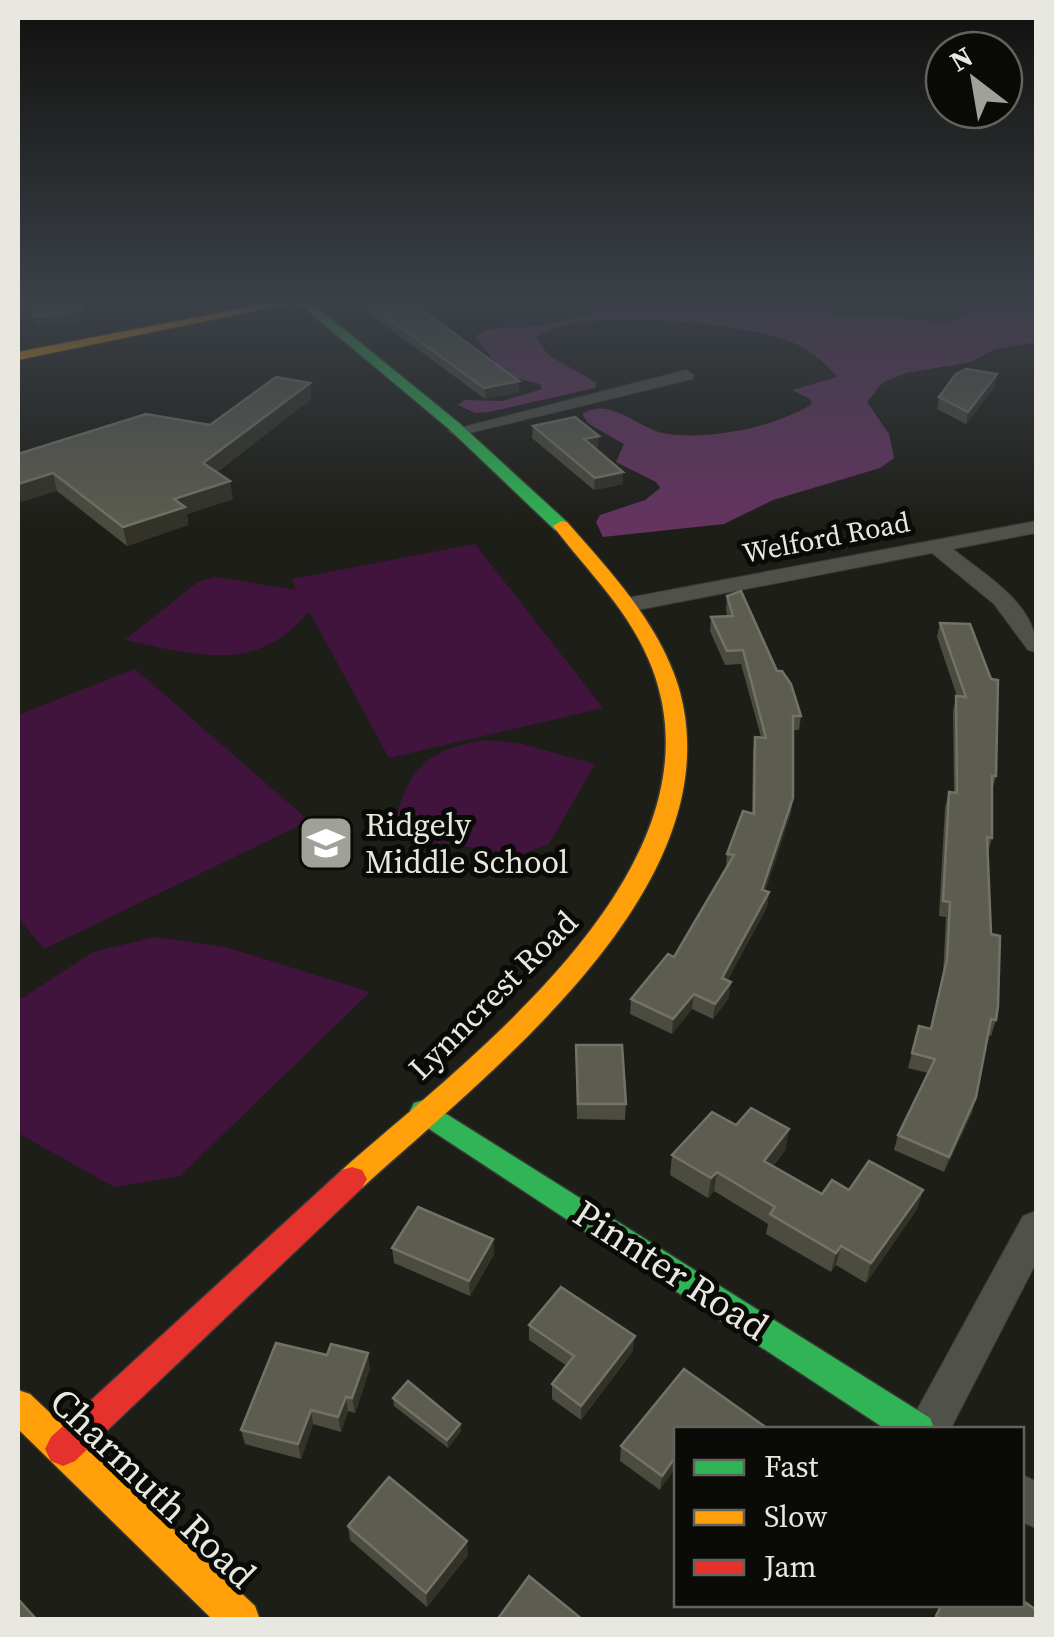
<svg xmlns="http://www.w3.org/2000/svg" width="1054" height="1637" font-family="'Source Serif 4',serif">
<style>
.green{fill:#41143e}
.forest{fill:#653361}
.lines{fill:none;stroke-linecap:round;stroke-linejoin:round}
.street-casing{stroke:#383834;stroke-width:2}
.fast-casing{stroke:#383834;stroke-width:3}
.slow-casing{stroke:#383834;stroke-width:3}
.jam-casing{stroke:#383834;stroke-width:3}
.street{fill:#51514c;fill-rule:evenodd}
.fast{fill:#30b455;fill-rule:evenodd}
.slow{fill:#ff9f0a;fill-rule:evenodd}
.jam{fill:#e5322d;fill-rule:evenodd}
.wall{fill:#4b4b3f}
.shaded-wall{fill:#323228}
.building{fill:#5c5c50;stroke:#727267;stroke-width:2.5}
.labels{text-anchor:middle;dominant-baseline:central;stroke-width:10;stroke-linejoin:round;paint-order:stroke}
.far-street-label{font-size:28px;fill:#e8e8e0;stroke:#0a0a06}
.poi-label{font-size:32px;fill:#e8e8e0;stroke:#0a0a06;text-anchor:start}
.street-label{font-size:32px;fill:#e8e8e0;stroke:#0a0a06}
.near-street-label{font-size:38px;fill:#e8e8e0;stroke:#0a0a06}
</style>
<rect width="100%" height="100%" fill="#1e1e18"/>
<!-- green -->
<g class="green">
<path d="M475,544L603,708L389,758L309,611C258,675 196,655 125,640L198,582L216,577L296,590L292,579Z"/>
<polygon points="135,669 309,821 44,949 18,917 18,715"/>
<path d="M486,740L522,744L595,764L549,844L522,854L391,837C407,774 417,751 486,740Z"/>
<polygon points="155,937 225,947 370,992 180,1176 114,1187 18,1133 18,1001 93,952"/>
</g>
<!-- forest -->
<path class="forest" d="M594,300H797C825,321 853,312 882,315C914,318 938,328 969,316L964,306L937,300L984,305L1036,300V342L995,349L971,362L906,373L882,383L867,402L889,434L894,458L880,468L773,500L724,524L603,537L596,522L600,515L645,500L660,488L656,482L616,462L624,444L589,424L582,414C611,395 640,431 668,434C713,440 774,427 812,404L810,399L792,390L837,377C824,361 807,347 789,341C740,323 576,304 536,338L548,355L597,383L595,388L489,412L475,413L458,405L464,400L502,401L542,389L540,384L507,376L475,337C494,322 516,330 538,326C557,323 577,317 595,312Z"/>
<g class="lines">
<!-- street casing -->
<g class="street-casing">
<g id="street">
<polygon points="686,370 694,375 692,379 457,436 448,431"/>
<path d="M1036,521V533L953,549C986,576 1039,605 1036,652L1028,650L994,604L932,553L627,612L616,605L627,598Z"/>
<polygon points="1036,1211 1036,1263 950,1430 906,1430 1023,1216"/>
<polygon points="1022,1475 1036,1481 1036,1528 1022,1522"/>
</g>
</g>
<!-- fast casing -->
<g class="fast-casing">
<g id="fast">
<polygon points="295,300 308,300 459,423 567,522 567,530 555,530 449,429"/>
<polygon points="424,1100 930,1418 935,1430 887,1430 414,1119 410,1111 414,1103"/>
</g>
</g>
<!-- slow casing -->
<g class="slow-casing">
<g id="slow">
<polygon points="284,300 306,300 18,360 18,352"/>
<path d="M561,521L567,522C610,571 658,622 678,685C738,884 490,1071 362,1188L352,1191L342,1188L337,1179L342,1170C471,1056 728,868 652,668C631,612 588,572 553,526Z"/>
<polygon points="18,1390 30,1394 255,1606 260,1620 213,1620 18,1429"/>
</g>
</g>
<!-- jam casing -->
<g class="jam-casing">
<polygon id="jam" points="352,1167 362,1170 367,1179 362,1188 75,1461 63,1466 51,1461 45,1449 51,1437 342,1170"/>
</g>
<!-- street -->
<use href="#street" class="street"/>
<!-- fast -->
<use href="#fast" class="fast"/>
<!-- slow -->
<use href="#slow" class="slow"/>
<!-- jam -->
<use href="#jam" class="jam"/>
</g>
<!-- wall -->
<g class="wall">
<polygon points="351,300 409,300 519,392 485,399"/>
<polygon points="310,383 311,399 217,472 233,499 187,514 188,525 127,546 57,491 18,454 210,425"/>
<polygon points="995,386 966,424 937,409 939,397"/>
<polygon points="533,426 598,447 595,448 623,484 594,490 532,438"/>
<polygon points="727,596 777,671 801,716 799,730 793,730 791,813 765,891 769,892 767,907 727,981 729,998 713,1019 692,1009 672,1034 630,1014 631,999 674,957 726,869 727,854 752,813 753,751 755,737 761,737 741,664 725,665 710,631 711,617 727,616 726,610"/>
<polygon points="940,623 996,776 992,791 992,838 988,852 996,1020 991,1036 988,1035 972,1113 944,1172 894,1150 898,1135 928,1073 908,1068 919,1026 930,1029 943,974 946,917 939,916 945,807 949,792 954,793 953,710 957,696 937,637"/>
<polygon points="576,1045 626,1104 625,1120 577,1119"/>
<polygon points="736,1125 786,1149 773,1166 822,1194 849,1190 923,1190 917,1209 866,1283 836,1265 831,1272 766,1234 768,1224 714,1191 708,1198 670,1175 672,1155"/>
<polygon points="493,1239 494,1254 470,1296 394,1263 392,1248"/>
<polygon points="529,1325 633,1351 581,1420 552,1399 552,1384 567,1366 529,1340"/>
<polygon points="370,1368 355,1413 348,1411 341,1432 313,1424 301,1459 245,1444 241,1430"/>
<polygon points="393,1398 460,1424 461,1431 448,1448 394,1406"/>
<polygon points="676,1430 660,1490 620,1461 621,1446"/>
<polygon points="348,1526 468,1555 427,1607 350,1540"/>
</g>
<!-- shaded-wall -->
<g class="shaded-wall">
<polygon points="82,300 83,321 35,327 33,317"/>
<polygon points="33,301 35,311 18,314 18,304"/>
<polygon points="997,374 995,386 966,424 968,412"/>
<polygon points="519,381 519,392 485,399 484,388"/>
<polygon points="310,383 311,399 206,480 203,463"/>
<polygon points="599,436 598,447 584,451 584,439"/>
<polygon points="623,472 623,484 594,490 595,478"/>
<polygon points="53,473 57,491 18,503 18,484"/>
<polygon points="230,481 233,499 187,514 188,525 127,546 123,527 174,499"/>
<polygon points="793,798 791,813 760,905 762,890"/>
<polygon points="769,892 767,907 720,994 722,978"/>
<polygon points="731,982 729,998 713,1019 715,1004"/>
<polygon points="694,994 692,1009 672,1034 673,1019"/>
<polygon points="976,1097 972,1113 944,1172 949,1157"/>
<polygon points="789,1129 786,1149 761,1180 764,1161"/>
<polygon points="717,1172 714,1191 708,1198 711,1178"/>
<polygon points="923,1190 917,1209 866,1283 871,1263"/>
<polygon points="493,1239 494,1254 470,1296 469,1281"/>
<polygon points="841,1246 836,1265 831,1272 836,1253"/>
<polygon points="635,1336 633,1351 581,1420 581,1406"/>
<polygon points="368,1353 370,1368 355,1413 352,1398"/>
<polygon points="346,1397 348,1411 341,1432 338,1417"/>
<polygon points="311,1410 313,1424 301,1459 298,1444"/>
<polygon points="460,1424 461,1431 448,1448 447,1440"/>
<polygon points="676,1456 676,1467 660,1490 662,1476"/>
<polygon points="467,1541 468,1555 427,1607 426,1593"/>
</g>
<!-- building -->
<g class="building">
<polygon points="18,300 80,300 81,311 33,317 33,301 18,304"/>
<polygon points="363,300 409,300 519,381 484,388"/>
<polygon points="966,369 997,374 968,412 939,397 956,374"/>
<polygon points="276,377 310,383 203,463 230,481 174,499 185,507 123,527 53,473 18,484 18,454 146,414 210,425"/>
<polygon points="575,417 599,436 584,439 623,472 595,478 533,426"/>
<polygon points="741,591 777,671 782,671 791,684 801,716 793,716 793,798 762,890 769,892 722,978 731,982 715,1004 694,994 673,1019 631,999 668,954 674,957 734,855 727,854 743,811 754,814 755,737 766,738 743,650 727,651 711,617 733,616 727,596"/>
<polygon points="940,623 970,624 991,679 998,680 996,776 992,776 992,838 987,837 991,934 1000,936 998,1006 996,1020 991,1019 976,1097 949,1157 898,1135 935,1059 912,1053 919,1026 931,1029 947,959 950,902 943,901 949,792 957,793 956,696 966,697"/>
<polygon points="576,1045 622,1045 626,1104 578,1104"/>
<polygon points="751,1108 789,1129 764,1161 822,1194 832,1180 849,1190 869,1161 923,1190 871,1263 841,1246 836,1253 770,1214 775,1207 717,1172 711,1178 672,1155 712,1112 736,1125"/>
<polygon points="418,1207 493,1239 469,1281 392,1248"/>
<polygon points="561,1287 635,1336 581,1406 552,1384 574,1356 529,1325"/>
<polygon points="276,1343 327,1355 331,1344 368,1353 352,1398 346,1397 338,1417 311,1410 298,1444 241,1430"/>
<polygon points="684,1369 764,1426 761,1430 676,1430 676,1456 662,1476 621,1446"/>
<polygon points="408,1381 460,1424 447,1440 393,1398"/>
<polygon points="389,1477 467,1541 426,1593 348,1526"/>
<polygon points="529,1576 583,1620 497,1620"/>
<polygon points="18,1599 37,1620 18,1620"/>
<polygon points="1022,1600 1036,1610 1036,1620 941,1620 936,1616 942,1604 1022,1604"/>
</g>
<!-- sky -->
<linearGradient id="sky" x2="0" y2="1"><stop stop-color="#10100d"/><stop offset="0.57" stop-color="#3b4148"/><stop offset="1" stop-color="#3b4148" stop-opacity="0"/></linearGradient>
<rect width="1054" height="529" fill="url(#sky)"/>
<!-- icons -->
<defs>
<g id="school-square" transform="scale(2.875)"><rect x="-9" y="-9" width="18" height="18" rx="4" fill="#a1a19a" stroke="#0a0a06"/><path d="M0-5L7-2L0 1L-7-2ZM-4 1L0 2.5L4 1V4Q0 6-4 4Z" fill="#fff"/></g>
</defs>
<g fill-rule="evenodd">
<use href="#school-square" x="326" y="843"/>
</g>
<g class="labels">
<!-- far-street labels -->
<g class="far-street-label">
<text transform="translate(826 537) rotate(-11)">Welford Road</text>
</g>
<!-- poi labels -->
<g class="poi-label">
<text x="365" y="825">Ridgely<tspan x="365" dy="37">Middle School</tspan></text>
</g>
<!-- street labels -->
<g class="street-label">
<text transform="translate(493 995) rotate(-45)">Lynncrest Road</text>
</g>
<!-- near-street labels -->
<g class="near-street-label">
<text transform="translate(671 1270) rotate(33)">Pinnter Road</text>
<text transform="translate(153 1488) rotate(44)">Charmuth Road</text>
</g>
</g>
<!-- border -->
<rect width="1054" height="1637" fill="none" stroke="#e8e8e0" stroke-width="40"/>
<!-- legend -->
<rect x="674" y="1427" width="350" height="180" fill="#0a0a06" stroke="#63635d" stroke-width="2.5"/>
<rect x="694" y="1460" width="50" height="15" fill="#30b455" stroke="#63635d" stroke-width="2.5"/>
<text x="764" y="1477" font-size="30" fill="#e8e8e0">Fast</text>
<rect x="694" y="1510" width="50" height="15" fill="#ff9f0a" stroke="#63635d" stroke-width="2.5"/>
<text x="764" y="1527" font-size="30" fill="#e8e8e0">Slow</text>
<rect x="694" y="1560" width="50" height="15" fill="#e5322d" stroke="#63635d" stroke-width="2.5"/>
<text x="764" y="1577" font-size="30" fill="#e8e8e0">Jam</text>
<!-- north arrow -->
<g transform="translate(974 80) rotate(329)"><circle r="48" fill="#0a0a06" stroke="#63635d" stroke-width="2.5"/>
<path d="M0-8L18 38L0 25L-18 38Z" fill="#a1a19a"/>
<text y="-15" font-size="28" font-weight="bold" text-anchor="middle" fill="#e8e8e0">N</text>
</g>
</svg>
